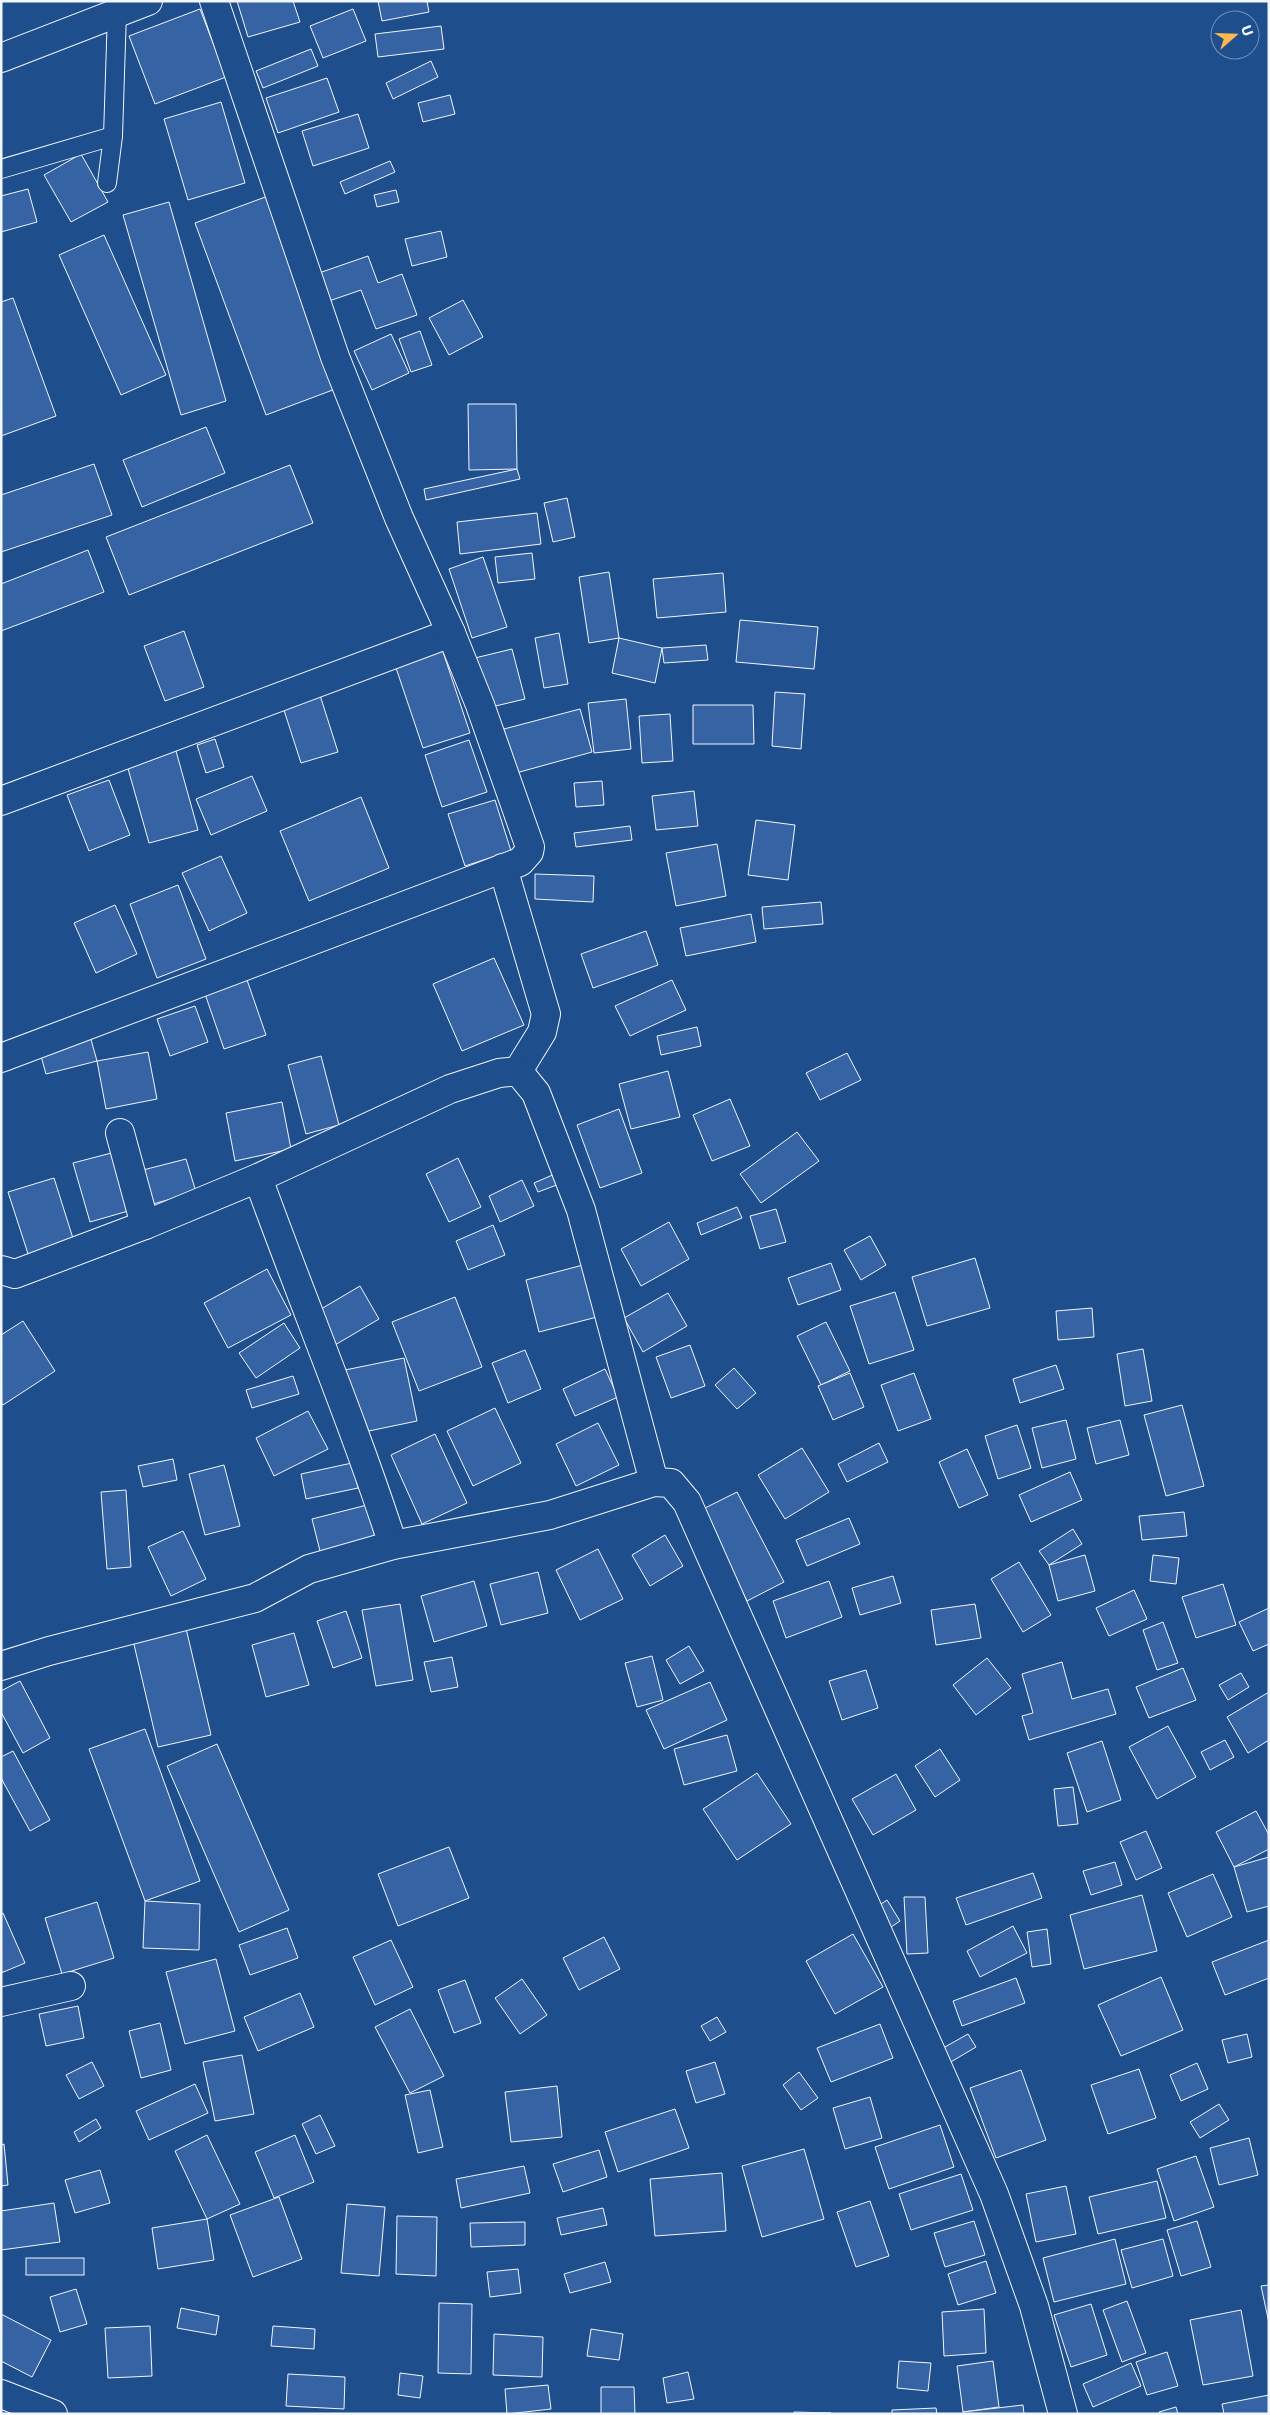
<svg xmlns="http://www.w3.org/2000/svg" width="1270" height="2415" font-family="Commissioner,sans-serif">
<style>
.building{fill:#3563a3;stroke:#f2f6ff}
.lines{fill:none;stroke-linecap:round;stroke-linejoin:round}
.service-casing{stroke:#f2f6ff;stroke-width:20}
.minor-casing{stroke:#f2f6ff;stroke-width:30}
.service{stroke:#1f4e8c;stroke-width:18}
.minor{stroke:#1f4e8c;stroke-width:28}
</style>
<rect width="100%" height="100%" fill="#1f4e8c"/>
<!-- building -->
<g class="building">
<polygon points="237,1 293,1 300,22 248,37"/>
<polygon points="378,1 427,1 429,12 382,21"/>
<polygon points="200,9 226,77 155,104 129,36"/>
<polygon points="353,9 366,41 323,58 310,26"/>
<polygon points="441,26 444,49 378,57 375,34"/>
<polygon points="311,49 318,66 263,88 256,71"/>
<polygon points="431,61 438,77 393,99 386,83"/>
<polygon points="327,78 339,112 278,133 266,98"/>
<polygon points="450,95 455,114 423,122 418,103"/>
<polygon points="221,102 245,183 188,200 164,119"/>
<polygon points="358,114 369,148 313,166 302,131"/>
<polygon points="81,154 108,202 71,222 44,175"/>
<polygon points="390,161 395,172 345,194 340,182"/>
<polygon points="28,189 37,222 1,232 1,196"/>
<polygon points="396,190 399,202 377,207 374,195"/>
<polygon points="268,196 338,388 266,415 195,223"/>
<polygon points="169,202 226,401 181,415 123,215"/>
<polygon points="441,231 447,257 412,266 405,239"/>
<polygon points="104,235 166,375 121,395 59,255"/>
<polygon points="368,256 378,283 402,274 417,315 376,329 361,290 329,301 319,273"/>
<polygon points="13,298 56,416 1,436 1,302"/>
<polygon points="463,300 483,337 449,355 429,318"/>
<polygon points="420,331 432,365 411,372 399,339"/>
<polygon points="391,334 409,373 372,390 354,351"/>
<polygon points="468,404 516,404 517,469 469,470"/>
<polygon points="206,427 225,473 142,507 123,460"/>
<polygon points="94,464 112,515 1,552 1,495"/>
<polygon points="290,465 313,523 129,595 106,537"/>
<polygon points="517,469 520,479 426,500 424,489"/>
<polygon points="567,498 575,537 553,542 544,503"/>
<polygon points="537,513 541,544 460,554 457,522"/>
<polygon points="88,550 104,592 1,631 1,584"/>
<polygon points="532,553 535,579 498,583 495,557"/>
<polygon points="483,557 507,627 472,638 449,569"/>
<polygon points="609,572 619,638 589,643 579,577"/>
<polygon points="723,573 726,612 657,618 653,579"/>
<polygon points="740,620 818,627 814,669 736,662"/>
<polygon points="184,631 204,687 165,701 144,646"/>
<polygon points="559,633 568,684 544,688 535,638"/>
<polygon points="619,638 662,648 655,683 612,673"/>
<polygon points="706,645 708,660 664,663 662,648"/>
<polygon points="441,646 470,733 423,748 394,662"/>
<polygon points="512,649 525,699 487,708 475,658"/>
<polygon points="319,692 338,752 301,763 282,704"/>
<polygon points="775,692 805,694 801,749 772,746"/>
<polygon points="626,699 631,749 594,753 588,703"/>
<polygon points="693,705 753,705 754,744 693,744"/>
<polygon points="580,709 592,752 516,773 504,729"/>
<polygon points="670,714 673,761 642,763 639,716"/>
<polygon points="215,739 224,767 206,773 197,745"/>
<polygon points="469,740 487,792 442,807 425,755"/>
<polygon points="176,751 198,830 149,843 127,765"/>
<polygon points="252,776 267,811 211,835 196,799"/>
<polygon points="109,780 130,835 89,851 67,795"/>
<polygon points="602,781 604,805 576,807 574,783"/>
<polygon points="694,791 698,826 656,830 652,796"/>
<polygon points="361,797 389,868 309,901 280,831"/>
<polygon points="495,800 511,851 465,866 448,814"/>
<polygon points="756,820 795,825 788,880 748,875"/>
<polygon points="630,826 632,840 576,847 574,833"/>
<polygon points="717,844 726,896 676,906 666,853"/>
<polygon points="221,856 247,913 209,931 182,873"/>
<polygon points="535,874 594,876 593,902 535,899"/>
<polygon points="178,885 206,959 157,978 130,904"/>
<polygon points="821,902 823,924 764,929 762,907"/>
<polygon points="115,905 137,954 96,973 74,923"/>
<polygon points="751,914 756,942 686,956 680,928"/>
<polygon points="646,931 658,965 593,988 581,954"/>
<polygon points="494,958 524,1025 462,1051 433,984"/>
<polygon points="246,977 266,1035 224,1049 204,991"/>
<polygon points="672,980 686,1010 630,1036 615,1006"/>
<polygon points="195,1006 208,1042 170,1056 157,1019"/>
<polygon points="697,1027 701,1046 661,1055 657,1036"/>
<polygon points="90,1036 97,1061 46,1074 39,1049"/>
<polygon points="148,1052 157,1099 106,1109 97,1061"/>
<polygon points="847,1053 861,1080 820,1100 806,1073"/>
<polygon points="321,1056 339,1125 306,1134 288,1065"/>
<polygon points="668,1071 680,1117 631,1129 619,1084"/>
<polygon points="730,1099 750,1146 712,1161 693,1115"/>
<polygon points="282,1102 291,1149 235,1161 226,1113"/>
<polygon points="619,1109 642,1173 600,1188 577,1125"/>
<polygon points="797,1132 819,1161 761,1203 740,1174"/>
<polygon points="119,1151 135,1209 90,1222 73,1163"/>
<polygon points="458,1158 481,1207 449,1222 426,1174"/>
<polygon points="186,1159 196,1192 153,1204 143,1170"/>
<polygon points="557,1173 562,1183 538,1192 534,1183"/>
<polygon points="54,1178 76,1248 31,1263 8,1192"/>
<polygon points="522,1180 534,1206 500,1222 489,1196"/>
<polygon points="737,1207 742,1218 701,1235 697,1223"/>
<polygon points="776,1209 786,1242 760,1249 750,1216"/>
<polygon points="669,1222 689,1259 641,1286 621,1249"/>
<polygon points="493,1225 505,1255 468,1270 456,1241"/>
<polygon points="870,1236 886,1265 861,1280 844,1250"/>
<polygon points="975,1258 990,1308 927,1326 912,1277"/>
<polygon points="831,1263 841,1290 798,1305 788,1278"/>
<polygon points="583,1265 597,1317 539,1332 526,1280"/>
<polygon points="267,1269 291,1315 228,1348 204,1303"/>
<polygon points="360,1286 379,1319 335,1345 316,1312"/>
<polygon points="895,1292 914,1350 869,1364 850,1306"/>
<polygon points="668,1293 687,1326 643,1352 624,1318"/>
<polygon points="455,1297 482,1367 419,1391 392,1322"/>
<polygon points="1092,1308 1094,1337 1058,1340 1056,1311"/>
<polygon points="23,1321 55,1371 3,1405 1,1402 1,1335"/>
<polygon points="826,1322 850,1371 821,1385 797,1336"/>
<polygon points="284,1323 300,1348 256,1378 239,1353"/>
<polygon points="690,1345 705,1386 671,1398 656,1357"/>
<polygon points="1143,1349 1152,1401 1125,1406 1117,1354"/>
<polygon points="525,1350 541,1389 508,1403 492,1363"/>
<polygon points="404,1358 417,1421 359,1433 345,1370"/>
<polygon points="1056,1365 1064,1389 1020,1403 1013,1379"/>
<polygon points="734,1368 756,1393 737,1409 715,1385"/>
<polygon points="605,1369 618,1397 575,1416 563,1389"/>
<polygon points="850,1373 864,1407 833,1420 818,1386"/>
<polygon points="914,1373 931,1419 898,1431 881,1385"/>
<polygon points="293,1376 299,1394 252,1408 246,1390"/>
<polygon points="1182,1405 1204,1486 1166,1496 1144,1415"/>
<polygon points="495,1408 521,1463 473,1486 447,1431"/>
<polygon points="308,1411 328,1449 274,1476 256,1438"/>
<polygon points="1066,1420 1076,1459 1042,1468 1032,1428"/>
<polygon points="1120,1420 1129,1455 1096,1464 1087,1428"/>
<polygon points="598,1423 619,1465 576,1486 556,1444"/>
<polygon points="1017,1425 1031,1468 998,1479 985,1436"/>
<polygon points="435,1434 467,1503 422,1524 391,1455"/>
<polygon points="879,1443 888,1462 847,1482 838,1464"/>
<polygon points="802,1448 829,1492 785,1519 758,1475"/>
<polygon points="967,1449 988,1495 959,1508 939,1462"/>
<polygon points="173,1459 177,1480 143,1487 138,1466"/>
<polygon points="352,1463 358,1488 306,1499 301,1474"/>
<polygon points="224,1465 240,1526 205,1535 189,1474"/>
<polygon points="1070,1472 1082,1500 1031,1522 1019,1495"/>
<polygon points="126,1490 131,1567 107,1569 101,1492"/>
<polygon points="737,1492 784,1582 747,1601 701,1510"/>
<polygon points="367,1505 375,1537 320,1551 312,1519"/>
<polygon points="1184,1512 1187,1536 1142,1540 1139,1516"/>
<polygon points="849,1518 860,1544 807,1566 796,1540"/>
<polygon points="1073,1529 1082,1544 1049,1565 1039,1551"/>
<polygon points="183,1531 206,1579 171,1596 148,1547"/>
<polygon points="665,1535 683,1566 650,1586 632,1555"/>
<polygon points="598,1549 623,1599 580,1620 556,1570"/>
<polygon points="1085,1555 1095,1591 1058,1601 1049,1565"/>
<polygon points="1153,1555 1179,1558 1176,1584 1150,1581"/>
<polygon points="1019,1562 1051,1615 1023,1632 991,1579"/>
<polygon points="538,1572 548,1613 501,1625 490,1584"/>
<polygon points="893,1576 901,1603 860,1615 852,1588"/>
<polygon points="474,1581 487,1626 434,1642 421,1596"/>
<polygon points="829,1581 842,1617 786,1638 773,1601"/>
<polygon points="1223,1584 1236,1625 1196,1638 1182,1597"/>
<polygon points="1134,1590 1147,1619 1109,1636 1096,1608"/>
<polygon points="400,1604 413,1680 376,1686 362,1610"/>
<polygon points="975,1604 981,1638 936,1645 931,1610"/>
<polygon points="1269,1608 1269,1644 1253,1651 1239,1622"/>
<polygon points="346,1611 362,1658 333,1668 317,1621"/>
<polygon points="1163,1622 1178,1663 1157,1670 1143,1630"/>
<polygon points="185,1624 211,1735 158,1747 132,1636"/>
<polygon points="294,1633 309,1685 266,1697 252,1645"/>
<polygon points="689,1646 704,1671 680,1684 666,1660"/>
<polygon points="652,1656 663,1700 637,1707 625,1663"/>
<polygon points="452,1657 458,1687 431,1692 424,1662"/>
<polygon points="987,1658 1011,1688 976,1715 953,1685"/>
<polygon points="1062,1662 1072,1699 1108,1689 1116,1714 1029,1740 1022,1716 1033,1713 1022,1674"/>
<polygon points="1183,1668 1196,1700 1149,1718 1136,1687"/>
<polygon points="866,1670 878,1708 842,1720 829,1681"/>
<polygon points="1241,1673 1249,1687 1228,1700 1219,1685"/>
<polygon points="20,1681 50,1738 23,1753 1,1712 1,1691"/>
<polygon points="710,1682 727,1720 664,1749 646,1710"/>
<polygon points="1269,1692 1269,1740 1248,1753 1227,1717"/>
<polygon points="1168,1726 1196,1777 1157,1799 1129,1747"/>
<polygon points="145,1729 200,1881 145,1901 89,1749"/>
<polygon points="727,1735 737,1771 684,1785 674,1749"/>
<polygon points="1225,1740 1234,1757 1210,1770 1201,1752"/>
<polygon points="1102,1741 1121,1800 1087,1812 1067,1753"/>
<polygon points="217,1744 289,1910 239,1932 167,1766"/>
<polygon points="940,1749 960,1780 935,1797 915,1766"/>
<polygon points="13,1751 50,1820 30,1831 1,1778 1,1757"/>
<polygon points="757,1773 791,1824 737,1860 703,1809"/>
<polygon points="896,1774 916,1810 873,1835 852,1799"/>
<polygon points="1073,1787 1078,1824 1058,1826 1054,1789"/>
<polygon points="1256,1811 1269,1835 1269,1849 1234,1867 1216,1832"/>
<polygon points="1146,1831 1162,1868 1136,1880 1120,1842"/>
<polygon points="449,1847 469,1898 398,1926 378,1874"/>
<polygon points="1269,1857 1269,1906 1247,1912 1234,1867"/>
<polygon points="1115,1862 1122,1885 1091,1895 1083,1871"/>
<polygon points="1033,1873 1042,1898 966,1925 956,1898"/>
<polygon points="1213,1874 1232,1917 1187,1937 1168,1893"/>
<polygon points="1142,1895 1157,1951 1084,1969 1070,1915"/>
<polygon points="904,1897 925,1897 928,1953 907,1954"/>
<polygon points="887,1900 900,1921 891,1927 878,1906"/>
<polygon points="145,1901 200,1904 199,1950 143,1948"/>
<polygon points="97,1902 114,1958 62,1974 45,1918"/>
<polygon points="3,1913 25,1963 1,1973 1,1914"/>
<polygon points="1013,1926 1027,1953 980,1977 967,1951"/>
<polygon points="287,1928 298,1958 250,1975 239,1945"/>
<polygon points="1047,1929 1051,1964 1032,1967 1027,1932"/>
<polygon points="853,1934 883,1987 835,2014 806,1961"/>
<polygon points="604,1937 620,1969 579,1990 563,1958"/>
<polygon points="391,1940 413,1987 375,2005 353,1957"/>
<polygon points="1269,1940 1269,1978 1225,1995 1212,1962"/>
<polygon points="216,1959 235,2031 185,2044 166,1972"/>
<polygon points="1161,1977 1183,2030 1121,2056 1098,2005"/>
<polygon points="1016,1978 1025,2003 962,2026 953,2001"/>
<polygon points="522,1979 547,2015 520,2034 495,1998"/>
<polygon points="465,1980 481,2023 454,2033 438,1990"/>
<polygon points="300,1993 314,2027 258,2051 244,2017"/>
<polygon points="78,2006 84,2038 46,2046 39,2014"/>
<polygon points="410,2009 444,2076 410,2093 375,2027"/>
<polygon points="717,2017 726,2032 710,2041 701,2026"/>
<polygon points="160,2023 171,2070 141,2078 129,2031"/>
<polygon points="880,2024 893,2058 831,2082 817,2048"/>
<polygon points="968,2034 976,2047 944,2066 936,2052"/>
<polygon points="1247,2034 1252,2057 1228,2063 1222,2040"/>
<polygon points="242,2055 254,2114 215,2121 203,2062"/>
<polygon points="92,2062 104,2086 79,2099 66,2075"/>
<polygon points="715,2062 725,2094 696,2103 686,2071"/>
<polygon points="1197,2063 1208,2089 1181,2101 1170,2075"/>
<polygon points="1139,2069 1156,2118 1108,2134 1091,2085"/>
<polygon points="1021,2070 1046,2140 996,2158 970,2088"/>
<polygon points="799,2072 818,2098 801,2110 783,2085"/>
<polygon points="195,2084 208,2113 149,2140 136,2111"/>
<polygon points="557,2086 562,2137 511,2142 505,2092"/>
<polygon points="430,2090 443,2147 418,2153 405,2095"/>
<polygon points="870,2097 882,2138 845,2149 833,2108"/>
<polygon points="1219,2104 1229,2120 1200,2138 1190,2122"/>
<polygon points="675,2109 689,2148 618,2172 605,2132"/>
<polygon points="320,2115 335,2146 316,2154 302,2124"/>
<polygon points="96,2119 101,2128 79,2142 74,2132"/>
<polygon points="940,2125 954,2167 889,2189 875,2147"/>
<polygon points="207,2135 240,2204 207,2219 175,2151"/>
<polygon points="295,2135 314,2182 274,2198 255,2152"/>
<polygon points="1249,2138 1258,2175 1219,2185 1210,2148"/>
<polygon points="4,2144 8,2185 1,2186 1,2145"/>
<polygon points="804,2149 824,2219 762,2237 742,2166"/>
<polygon points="599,2150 607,2177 563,2192 553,2164"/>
<polygon points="1196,2156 1214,2207 1174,2221 1157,2169"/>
<polygon points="524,2166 530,2193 461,2208 456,2179"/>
<polygon points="100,2170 110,2203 75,2213 65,2180"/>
<polygon points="722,2173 726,2231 655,2236 650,2179"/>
<polygon points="961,2174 973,2210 911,2230 899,2194"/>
<polygon points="1157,2181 1166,2218 1098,2234 1089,2197"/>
<polygon points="1066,2186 1076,2234 1036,2242 1026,2194"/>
<polygon points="279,2197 302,2259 253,2277 230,2215"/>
<polygon points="870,2201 889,2256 856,2267 837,2212"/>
<polygon points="54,2203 60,2242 1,2250 1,2211"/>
<polygon points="347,2204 385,2207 379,2276 341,2273"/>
<polygon points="603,2208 607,2225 561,2235 557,2218"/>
<polygon points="397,2216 437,2217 436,2276 396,2274"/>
<polygon points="207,2219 214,2260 158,2269 152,2228"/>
<polygon points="974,2221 985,2255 945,2267 934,2233"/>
<polygon points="1197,2221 1211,2267 1181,2276 1167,2230"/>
<polygon points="525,2222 525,2245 471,2247 470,2223"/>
<polygon points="1115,2239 1126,2284 1054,2302 1043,2258"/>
<polygon points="1163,2239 1173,2276 1132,2288 1121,2250"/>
<rect x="26" y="2258" width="58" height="17"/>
<polygon points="986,2261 996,2293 958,2305 948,2274"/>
<polygon points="605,2262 611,2282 570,2293 564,2274"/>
<polygon points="518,2269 521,2293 490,2297 487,2272"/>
<polygon points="1269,2285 1269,2323 1261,2286"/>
<polygon points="76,2289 87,2324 60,2332 50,2297"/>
<polygon points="1127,2301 1146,2353 1122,2362 1103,2310"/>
<polygon points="439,2303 472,2304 471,2374 438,2373"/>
<polygon points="1091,2304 1107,2355 1071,2367 1054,2315"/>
<polygon points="181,2308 219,2316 216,2335 177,2328"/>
<polygon points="984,2309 986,2353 944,2356 942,2312"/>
<polygon points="1241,2310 1253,2376 1203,2385 1190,2320"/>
<polygon points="1,2314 51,2340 32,2377 1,2361"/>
<polygon points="150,2326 152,2376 108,2378 105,2328"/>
<polygon points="273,2326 315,2329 314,2349 271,2346"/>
<polygon points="591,2329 623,2334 619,2360 587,2356"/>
<polygon points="494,2334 543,2337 542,2377 493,2375"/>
<polygon points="1167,2352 1178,2386 1147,2395 1136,2362"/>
<polygon points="899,2361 931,2363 928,2391 897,2388"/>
<polygon points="993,2361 999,2407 963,2412 957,2366"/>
<polygon points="1131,2363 1141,2386 1093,2407 1083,2384"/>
<polygon points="688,2372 694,2399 667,2403 663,2378"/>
<polygon points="400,2373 423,2376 420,2398 398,2395"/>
<polygon points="288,2374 345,2377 344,2409 286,2406"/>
<polygon points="548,2385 551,2409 507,2414 505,2389"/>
<polygon points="601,2387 634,2387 635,2414 601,2414"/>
<polygon points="1269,2395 1269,2414 1224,2414 1222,2404"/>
<polygon points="1023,2405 1024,2414 963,2414 963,2412"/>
<polygon points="1176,2407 1178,2414 1160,2414 1159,2412"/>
<polygon points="936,2408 937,2414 892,2414 892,2410"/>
<polygon points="794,2412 831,2413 794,2414"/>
</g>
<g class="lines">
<!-- service casing -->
<g class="service-casing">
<g id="service">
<polyline points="1,169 113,136"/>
<polyline points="107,183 113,136 117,12"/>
</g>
</g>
<!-- minor casing -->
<g class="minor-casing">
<g id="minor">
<polyline points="1,58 148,1"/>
<polyline points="1,801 451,633"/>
<polyline points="503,868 546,1014 542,1032 518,1071"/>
<polyline points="1,1058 520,862 529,852 530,847 480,705 451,633 399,518 335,357 214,1"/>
<polyline points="120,1133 145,1225"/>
<polyline points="258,1178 450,1089 499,1073 518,1071 536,1093 581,1210 654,1482"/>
<path d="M1,1270L15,1274L145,1225L258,1178C302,1300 353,1421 393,1545"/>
<polyline points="1,1666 49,1651 255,1598 309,1569 393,1545 550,1515 654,1482 671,1483 687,1502 994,2194 1034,2306 1063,2414"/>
<polyline points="1,2002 71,1986"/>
<polyline points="1,2394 53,2414"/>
</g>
</g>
<!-- service -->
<use href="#service" class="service"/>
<!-- minor -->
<use href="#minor" class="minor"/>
</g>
<!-- border -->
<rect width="1270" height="2415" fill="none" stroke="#f2f6ff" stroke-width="5"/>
<!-- north arrow -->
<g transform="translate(1235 35) rotate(70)"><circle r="24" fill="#1f4e8c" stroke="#7391ba"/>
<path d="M0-4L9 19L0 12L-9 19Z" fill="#ffb74d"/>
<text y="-8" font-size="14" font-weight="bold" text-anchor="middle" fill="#f2f6ff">U</text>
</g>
</svg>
